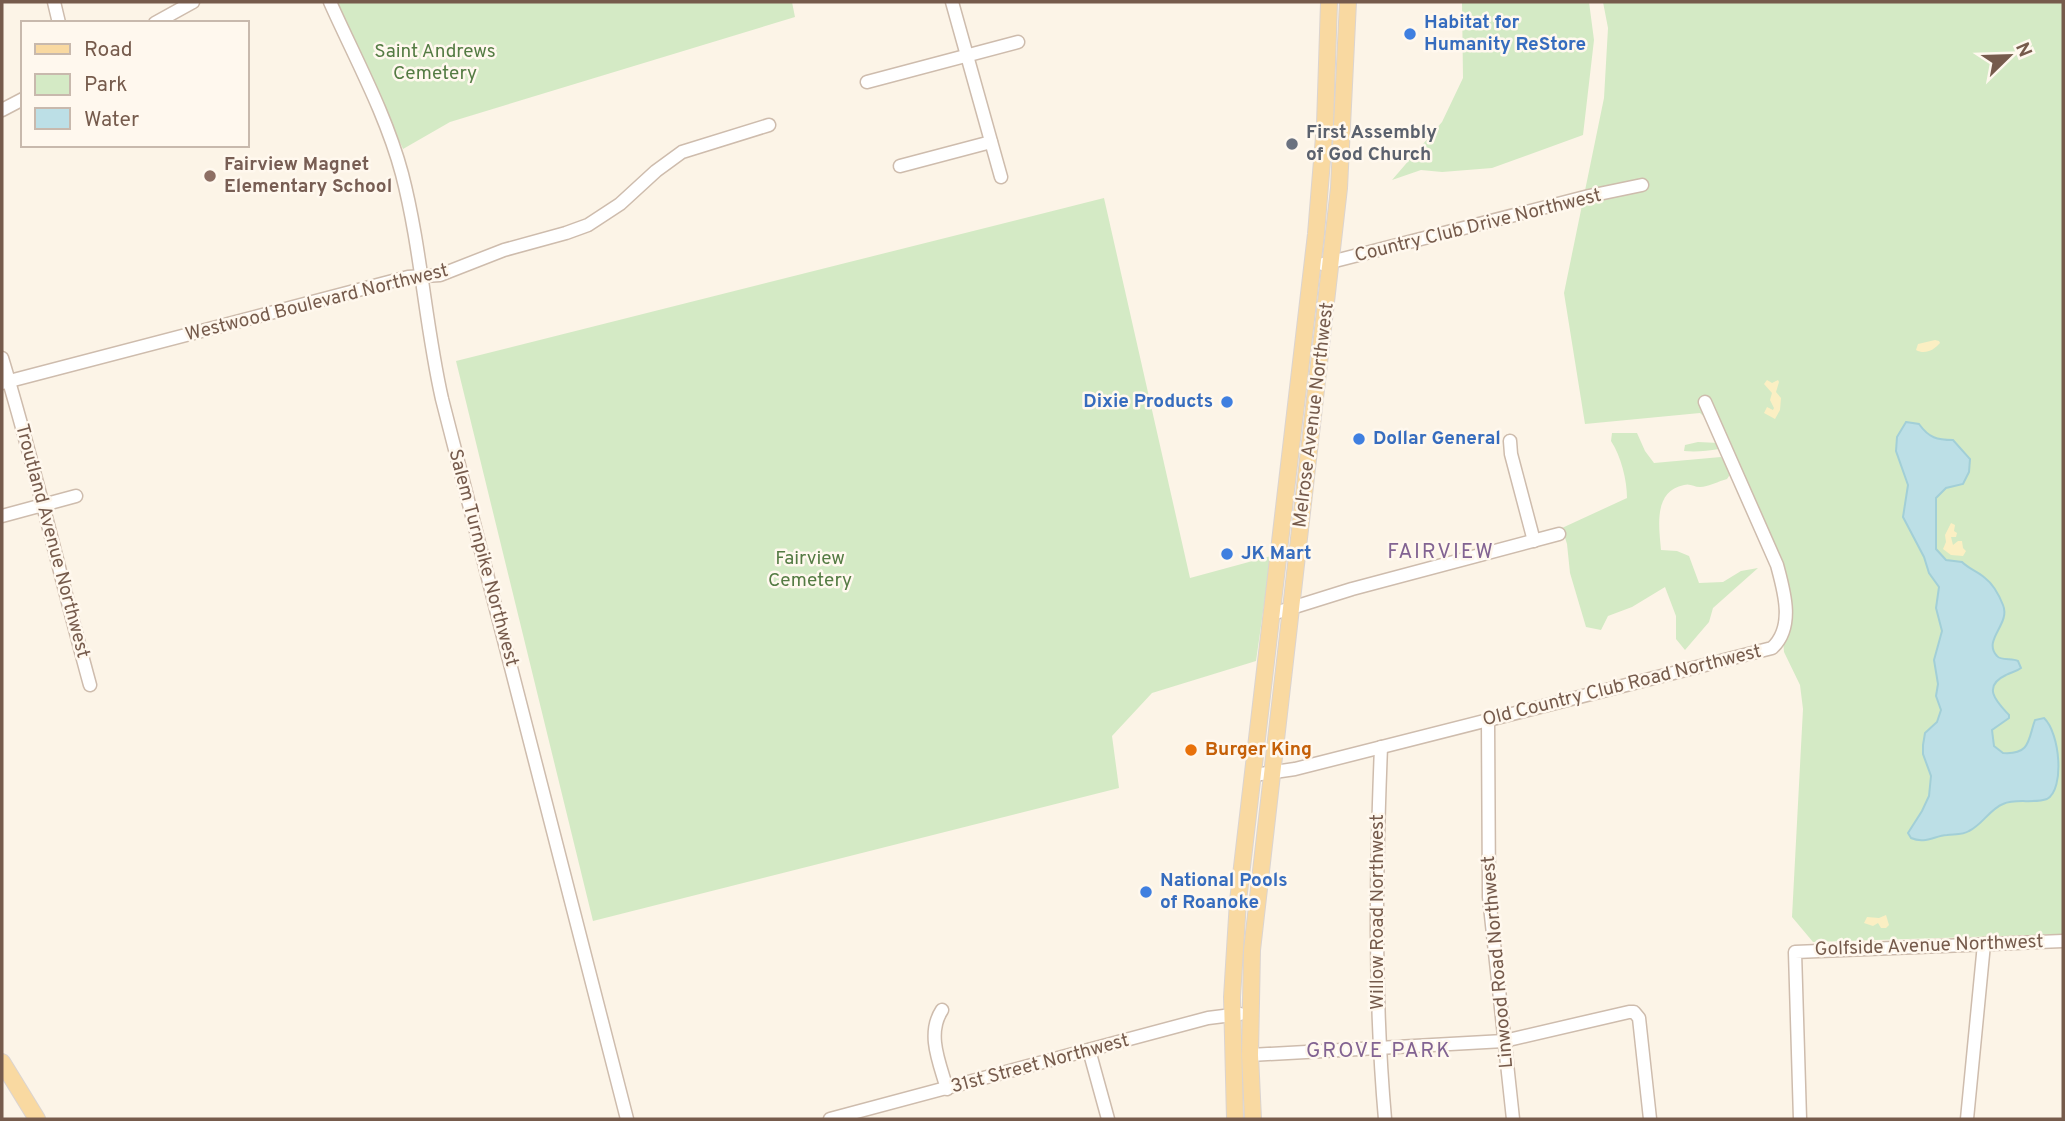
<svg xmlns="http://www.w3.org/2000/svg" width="2065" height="1121" font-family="Overpass,sans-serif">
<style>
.green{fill:#d4eac5}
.sand{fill:#fbefc3}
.water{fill:#bcdfe6;stroke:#a2cfd7;stroke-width:2}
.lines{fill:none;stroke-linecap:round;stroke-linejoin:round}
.minor-casing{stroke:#cebcad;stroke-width:15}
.major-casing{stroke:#dbd4d0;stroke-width:18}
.minor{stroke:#fff;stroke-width:12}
.major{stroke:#f9d9a1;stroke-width:16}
.shop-dot{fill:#3f7fe0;stroke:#fff8ee;stroke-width:2.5}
.worship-dot{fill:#6b7280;stroke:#fff8ee;stroke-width:2.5}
.education-dot{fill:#8d6e63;stroke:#fff8ee;stroke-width:2.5}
.food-dot{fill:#e8710a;stroke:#fff8ee;stroke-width:2.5}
.labels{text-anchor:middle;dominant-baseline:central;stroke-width:5;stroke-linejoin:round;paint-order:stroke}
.shop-label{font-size:19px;font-weight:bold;fill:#366cbe;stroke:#fff8ee;text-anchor:start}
.park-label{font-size:19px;fill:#547b43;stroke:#fff8ee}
.worship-label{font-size:19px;font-weight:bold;fill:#5b616d;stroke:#fff8ee;text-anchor:start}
.education-label{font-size:19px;font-weight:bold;fill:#785e54;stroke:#fff8ee;text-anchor:start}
.street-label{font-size:19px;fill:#765b4c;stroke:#fff8ee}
.food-label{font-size:19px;font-weight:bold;fill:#c56008;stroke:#fff8ee;text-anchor:start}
.neighbourhood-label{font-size:21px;letter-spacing:2px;fill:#826392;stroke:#fff8ee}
</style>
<rect width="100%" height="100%" fill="#fcf4e7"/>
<!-- green -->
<g class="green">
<polygon points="336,2 792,2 795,17 450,122 403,149"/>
<polygon points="1462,2 1589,2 1594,40 1583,135 1492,168 1442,172 1421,170 1392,180 1442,122 1463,78"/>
<polygon points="1603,2 2063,2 2063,934 1813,942 1792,917 1803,709 1800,685 1784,652 1775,547 1729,439 1700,413 1585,424 1564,293 1604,98 1608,28"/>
<polygon points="1104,198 1190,578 1271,556 1256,661 1152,693 1112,736 1119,788 593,921 456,361"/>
<path d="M1612,433H1637L1645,451L1654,463L1721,457L1731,473L1727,479C1719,481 1708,487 1700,487C1694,487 1690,483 1684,485C1653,491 1659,527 1661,550L1677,551L1689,556L1699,583L1723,582L1741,571L1758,568L1713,608L1709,622L1685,650L1676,639V616L1665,587L1632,607L1608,616L1601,630L1586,627L1570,573L1567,544L1562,528L1627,498C1627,480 1621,456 1611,441Z"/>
<path d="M1698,442L1719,443V449C1707,451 1696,452 1684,451L1685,445Z"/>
</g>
<!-- sand -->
<g class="sand">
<path d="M1935,340L1939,341L1940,343C1934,350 1925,355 1916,350L1918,344Z"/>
<polygon points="1767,380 1772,383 1778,380 1779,382 1776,392 1781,398 1780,410 1775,419 1764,413 1767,407 1773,410 1774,408 1770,400 1772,393 1764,384"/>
<polygon points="1951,523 1955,525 1954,531 1957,533 1956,537 1951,537 1953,545 1958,541 1962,541 1963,548 1966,551 1963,556 1951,555 1943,549 1946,542 1945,535"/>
<polygon points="1886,915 1889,925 1886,928 1881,928 1878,923 1873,926 1864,923 1867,917 1879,918"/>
</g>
<!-- water -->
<path class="water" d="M1906,422L1919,424C1929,438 1937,440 1953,440L1970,459L1969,472L1963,484L1946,488L1936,498V549L1946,560L1962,562C1969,569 1977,571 1985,578C1993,584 1999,595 2003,605C2011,624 1982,640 1997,656C2001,661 2012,658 2018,661L2021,668C2016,672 2011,672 2006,675C1980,687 1999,704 2009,715V718L1992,730L1994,746L2003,753C2031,755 2028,739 2035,720L2044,718C2060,733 2065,789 2047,799C2033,804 2016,798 2003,804C1990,809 1982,825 1969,831C1963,835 1954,834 1947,835C1934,836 1925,844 1911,838L1908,833L1922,811L1929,796L1931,776L1923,754V745L1925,733L1937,722L1941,710L1936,696L1938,684L1934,660L1942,631L1936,608L1939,587L1929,573L1924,557L1903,517L1908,485L1896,451L1897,437Z"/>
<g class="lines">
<!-- minor casing -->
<g class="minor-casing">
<g id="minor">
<polyline points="54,2 59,23"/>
<path d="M330,2C355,58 386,114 402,174C421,247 425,324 442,399L627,1119"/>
<polyline points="952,2 1001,177"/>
<polyline points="155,23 193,2"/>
<polyline points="867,82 1018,42"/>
<polyline points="2,110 23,99"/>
<polyline points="900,166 991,142"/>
<polyline points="1323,264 1589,196 1642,185"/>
<path d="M2,358C35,466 60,576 90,685"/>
<polyline points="2,383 408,277 440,275 504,250 566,233 588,225 620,204 656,171 682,152 769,125"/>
<polyline points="1510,441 1511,454 1534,541"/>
<polyline points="2,516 76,496"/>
<polyline points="1272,614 1352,589 1559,534"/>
<polyline points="1488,720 1489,897 1513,1119"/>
<path d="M1381,747C1376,871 1374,995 1385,1119"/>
<path d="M1254,775L1295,769L1772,648C1795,627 1784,591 1777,565L1705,402"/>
<path d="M942,1010C926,1034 940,1064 947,1089"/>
<polyline points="1089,1050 1108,1119"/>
<polyline points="1250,1055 1504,1041 1629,1012 1634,1012 1639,1018 1650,1119"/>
<polyline points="830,1119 1208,1018 1240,1014"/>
<polyline points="1800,1119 1795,952 2063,941"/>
<polyline points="1967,1119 1984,944"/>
</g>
</g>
<!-- major casing -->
<g class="major-casing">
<g id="major">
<polyline points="2,1062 37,1119"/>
<polyline points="1235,1119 1232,997 1238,901 1316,234 1325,124 1329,2"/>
<polyline points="1253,1119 1250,1055 1252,950 1339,188 1348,2"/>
</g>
</g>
<!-- minor -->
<use href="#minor" class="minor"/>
<!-- major -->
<use href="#major" class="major"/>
</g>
<!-- markers -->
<g class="shop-dot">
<circle cx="1410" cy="34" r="7"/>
<circle cx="1227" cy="402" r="7"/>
<circle cx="1359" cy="439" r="7"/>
<circle cx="1227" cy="554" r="7"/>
<circle cx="1146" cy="892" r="7"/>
</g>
<circle class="worship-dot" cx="1292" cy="144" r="7"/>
<circle class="education-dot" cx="210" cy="176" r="7"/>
<circle class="food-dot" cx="1191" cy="750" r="7"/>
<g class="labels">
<!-- shop labels -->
<g class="shop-label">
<text x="1424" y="23">Habitat for<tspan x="1424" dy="22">Humanity ReStore</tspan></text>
<text x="1213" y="402" text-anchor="end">Dixie Products</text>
<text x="1373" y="439">Dollar General</text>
<text x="1241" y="554">JK Mart</text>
<text x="1160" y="881">National Pools<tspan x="1160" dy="22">of Roanoke</tspan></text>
</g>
<!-- park labels -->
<g class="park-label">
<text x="435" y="52">Saint Andrews<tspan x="435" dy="22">Cemetery</tspan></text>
<text x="810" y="559">Fairview<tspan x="810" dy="22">Cemetery</tspan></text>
</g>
<!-- worship labels -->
<g class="worship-label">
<text x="1306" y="133">First Assembly<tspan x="1306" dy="22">of God Church</tspan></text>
</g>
<!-- education labels -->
<g class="education-label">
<text x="224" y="165">Fairview Magnet<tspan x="224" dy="22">Elementary School</tspan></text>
</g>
<!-- street labels -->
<g class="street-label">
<text transform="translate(1478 226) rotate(-14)">Country Club Drive Northwest</text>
<text transform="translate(317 303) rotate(-14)">Westwood Boulevard Northwest</text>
<text transform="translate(1314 415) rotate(-83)">Melrose Avenue Northwest</text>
<text transform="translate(52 541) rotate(75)">Troutland Avenue Northwest</text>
<text transform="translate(483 558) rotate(75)">Salem Turnpike Northwest</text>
<text transform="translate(1622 686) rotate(-14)">Old Country Club Road Northwest</text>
<text transform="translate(1378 912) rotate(-90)">Willow Road Northwest</text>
<text transform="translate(1929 946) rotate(-2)">Golfside Avenue Northwest</text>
<text transform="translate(1498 962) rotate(-95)">Linwood Road Northwest</text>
<text transform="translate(1040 1064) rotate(-15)">31st Street Northwest</text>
</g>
<!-- food labels -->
<g class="food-label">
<text x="1205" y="750">Burger King</text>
</g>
<!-- neighbourhood labels -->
<g class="neighbourhood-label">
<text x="1441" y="552">FAIRVIEW</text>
<text x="1379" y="1051">GROVE PARK</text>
</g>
</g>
<!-- border -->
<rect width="2065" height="1121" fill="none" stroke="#765b4c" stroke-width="7"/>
<!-- legend -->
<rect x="21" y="21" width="228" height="126" fill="#fff8ee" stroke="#c8b9ad" stroke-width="2"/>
<rect x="35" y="44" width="35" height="10" fill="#f9d9a1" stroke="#c8b9ad" stroke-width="2"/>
<text x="84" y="56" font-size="21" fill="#765b4c">Road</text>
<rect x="35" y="74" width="35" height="21" fill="#d4eac5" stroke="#c8b9ad" stroke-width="2"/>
<text x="84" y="91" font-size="21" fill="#765b4c">Park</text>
<rect x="35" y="108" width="35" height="21" fill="#bcdfe6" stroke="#c8b9ad" stroke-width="2"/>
<text x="84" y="126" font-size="21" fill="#765b4c">Water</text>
<!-- north arrow -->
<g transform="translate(2009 56) rotate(67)" stroke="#fff8ee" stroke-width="5" paint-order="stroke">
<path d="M0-5L12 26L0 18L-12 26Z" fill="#765b4c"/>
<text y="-10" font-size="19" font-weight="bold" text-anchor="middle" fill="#765b4c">N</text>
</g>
</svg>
